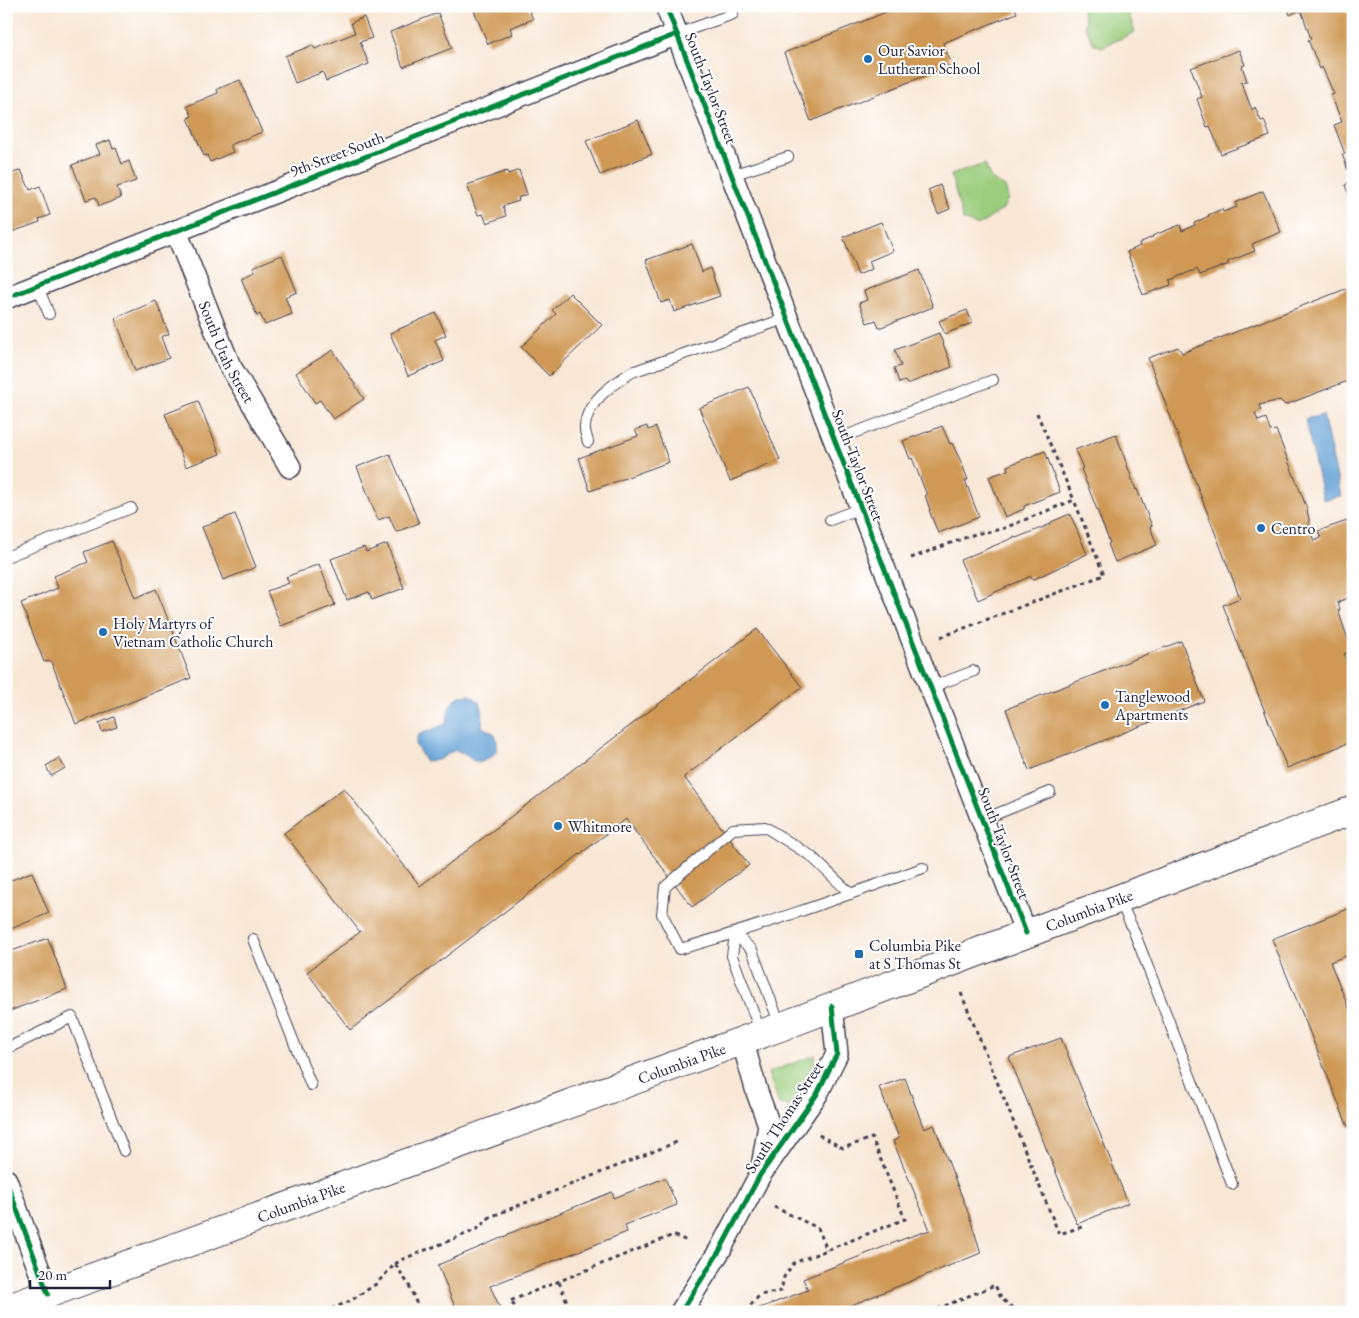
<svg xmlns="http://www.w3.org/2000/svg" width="1359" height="1318" font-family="'EB Garamond',serif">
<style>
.green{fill:#9bcd7d;stroke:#5e785c}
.water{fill:#63a1d5;stroke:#426288}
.building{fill:#cf9955}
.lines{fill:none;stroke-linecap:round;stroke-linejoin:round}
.service-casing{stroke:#424052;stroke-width:12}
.minor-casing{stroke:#424052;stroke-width:24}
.primary-casing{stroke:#424052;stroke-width:30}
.path{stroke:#424052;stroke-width:3;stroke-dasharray:4 4;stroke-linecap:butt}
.service{stroke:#fff;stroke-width:10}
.minor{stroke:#fff;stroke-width:21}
.primary{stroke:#fff;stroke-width:28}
.cycleway-casing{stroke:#fff;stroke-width:8}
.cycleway{stroke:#00873e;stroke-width:5}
.poi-dot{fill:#1f6fb2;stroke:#fff;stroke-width:2}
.labels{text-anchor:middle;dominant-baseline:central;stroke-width:4;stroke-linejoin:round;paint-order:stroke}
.poi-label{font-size:16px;fill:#22223b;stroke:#fff;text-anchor:start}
.street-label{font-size:16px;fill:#22223b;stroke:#fff}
</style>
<rect width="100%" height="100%" fill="#fff"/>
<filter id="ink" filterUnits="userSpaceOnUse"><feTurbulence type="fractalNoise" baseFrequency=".02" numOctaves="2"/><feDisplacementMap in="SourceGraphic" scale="10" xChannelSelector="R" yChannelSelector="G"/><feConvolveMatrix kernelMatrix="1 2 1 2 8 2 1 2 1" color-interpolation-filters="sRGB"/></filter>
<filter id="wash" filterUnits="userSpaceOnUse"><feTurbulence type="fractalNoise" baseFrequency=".0096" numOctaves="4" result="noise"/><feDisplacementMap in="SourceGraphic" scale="20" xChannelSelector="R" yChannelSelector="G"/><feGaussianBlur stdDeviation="1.12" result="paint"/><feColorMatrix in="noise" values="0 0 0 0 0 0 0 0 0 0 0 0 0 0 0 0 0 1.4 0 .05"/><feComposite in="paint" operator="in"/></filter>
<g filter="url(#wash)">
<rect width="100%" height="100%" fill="#f8e7d5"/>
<!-- green -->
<g class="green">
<polygon points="1081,6 1126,6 1135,32 1102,47 1094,44 1085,27 1085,19"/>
<polygon points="985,164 991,179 1005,187 1008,198 1003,209 978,226 963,220 951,175"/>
<polygon points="815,1055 815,1062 791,1107 779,1104 768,1073"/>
</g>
<!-- water -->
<g class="water">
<polygon points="1323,415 1341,496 1323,500 1305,419"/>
<path d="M470,695C485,704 483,711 482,727L495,734C501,752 494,757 479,763C470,760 464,752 455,750L438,760L425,761L415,744L418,735L446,724L450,705L459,696Z"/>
</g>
<g id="blocks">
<!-- building -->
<g class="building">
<polygon points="472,6 527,6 533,19 510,28 512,34 488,44"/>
<polygon points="901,6 1014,6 1017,13 943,43 952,65 811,121 784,53"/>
<polygon points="1287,6 1353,6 1353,205 1345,185 1352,181 1342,154 1345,154 1334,125 1342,122 1331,95 1334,94 1322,67 1320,69 1308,40 1311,39 1301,10 1290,15"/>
<polygon points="438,13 452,48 403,67 390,32"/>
<polygon points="364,17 372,38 360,42 369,64 326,81 323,72 295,83 285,56 313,45 315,49 355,33 351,23"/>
<polygon points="1239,50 1245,65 1242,66 1247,81 1241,82 1252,110 1255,107 1261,121 1264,120 1270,136 1221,154 1210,126 1207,127 1197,99 1202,97 1191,68"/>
<polygon points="240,80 262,132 230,145 233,152 210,162 207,155 204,156 188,118 192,116 187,106 218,93 217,89"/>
<polygon points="638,120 652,154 600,175 586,141"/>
<polygon points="110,140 113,149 116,148 122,164 129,161 136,181 117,187 121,198 99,206 96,197 86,200 72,165 100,154 96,145"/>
<polygon points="21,170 30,190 40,186 50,215 39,219 40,222 6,234 6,176"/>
<polygon points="519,170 527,194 518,198 519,201 503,206 506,216 487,223 483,214 478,215 467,185 507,171 508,174"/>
<polygon points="940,185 950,209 938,214 928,190"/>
<polygon points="1263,191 1281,232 1252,244 1255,251 1227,262 1229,264 1200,275 1197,269 1170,280 1171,285 1143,295 1127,252 1140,246 1139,243 1153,237 1152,236 1180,225 1182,231 1195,225 1194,223 1209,216 1208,215 1222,209 1223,212 1237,207 1235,203"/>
<polygon points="881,222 893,251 869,261 872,269 858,275 843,237"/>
<polygon points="692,244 702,272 710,268 720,296 674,312 670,300 661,303 646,260"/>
<polygon points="282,255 297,292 285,297 292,314 265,325 260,314 257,316 241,278 255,272 253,267"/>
<polygon points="919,270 933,307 879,328 876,320 867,323 859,303 867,300 864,291"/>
<polygon points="1353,286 1353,379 1285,405 1280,400 1259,405 1261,410 1255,413 1258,421 1266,418 1270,431 1276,430 1308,511 1307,511 1310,523 1308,524 1314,541 1321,538 1318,531 1347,521 1349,524 1353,523 1353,596 1338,602 1340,610 1338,610 1352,651 1344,654 1347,661 1353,659 1353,741 1287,768 1223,605 1240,598 1148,358 1178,347 1182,353"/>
<polygon points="570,293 602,325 549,376 521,347 556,314 552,310"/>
<polygon points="156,301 169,334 161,337 169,358 135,371 115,318"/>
<polygon points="967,310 972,323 945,334 939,321"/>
<polygon points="436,313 446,335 435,340 444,361 408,376 390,333"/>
<polygon points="939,333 952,367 907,384 905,381 899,383 894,368 901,366 895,350"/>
<polygon points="333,350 364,399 333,419 320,400 315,403 296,373"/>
<polygon points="749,387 780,460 730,481 699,408"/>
<polygon points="198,401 220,454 186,467 165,414"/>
<polygon points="647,426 648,430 656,427 669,462 590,491 579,458 638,436 635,430"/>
<polygon points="942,426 950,444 952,443 962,464 968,480 965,480 979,517 938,533 929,510 930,510 925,495 927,495 912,458 910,459 903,441"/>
<polygon points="1116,434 1136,490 1137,489 1152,526 1150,527 1157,545 1115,562 1108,544 1110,543 1081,469 1083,468 1075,450"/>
<polygon points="1045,451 1060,492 1024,506 1024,509 1005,517 989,477 1008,470 1007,466"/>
<polygon points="390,454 419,523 396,532 389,516 378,520 357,467"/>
<polygon points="235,514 256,567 223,580 202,527"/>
<polygon points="1070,514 1087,554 1032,580 1031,576 978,600 960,560 1015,537 1016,538 1051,524 1051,522"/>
<polygon points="112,541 135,598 156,589 191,678 76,724 51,661 44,662 21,603 58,588 54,576 88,562 84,552"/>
<polygon points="387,544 404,588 372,600 369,592 347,600 331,559 364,547 366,552"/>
<polygon points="319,564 335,605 281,626 267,591 289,583 286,577"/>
<polygon points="757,629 802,687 684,777 749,865 692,907 626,819 350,1030 307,972 360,932 284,833 344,788 420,886"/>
<polygon points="1181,641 1204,701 1029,770 1006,709"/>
<polygon points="114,717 117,727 102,732 99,723"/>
<polygon points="59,758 65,768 51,776 46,766"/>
<polygon points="32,872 49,913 6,931 6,882"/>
<polygon points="1353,907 1353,953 1330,962 1353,1018 1353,1125 1348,1127 1272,939"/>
<polygon points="48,938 67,989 7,1012 6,953"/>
<polygon points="1061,1038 1128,1203 1077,1224 1009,1057"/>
<polygon points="905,1078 924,1129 934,1125 969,1215 981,1253 834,1312 758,1312 757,1309 808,1290 803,1279 906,1238 930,1230 893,1141 899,1138 879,1087"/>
<polygon points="665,1178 677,1205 625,1225 627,1232 490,1286 502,1312 457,1312 438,1265 508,1235 508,1234 612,1192 614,1198"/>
</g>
</g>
</g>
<g filter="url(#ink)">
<use href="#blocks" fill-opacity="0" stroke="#424052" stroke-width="1"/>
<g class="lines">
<!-- service casing -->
<g class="service-casing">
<g id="service">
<polyline points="677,34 733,14"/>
<polyline points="732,175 788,157"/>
<polyline points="37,285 49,314"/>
<polyline points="835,440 993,380"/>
<path d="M588,442C587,437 584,431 585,426C587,401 613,384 632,372L787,318"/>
<polyline points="830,520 861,508"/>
<polyline points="6,557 131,508"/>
<polyline points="931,687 974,671"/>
<polyline points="982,820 1050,792"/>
<path d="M851,894L811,856L765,827L733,829L665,887L662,914L680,949C762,926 842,897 923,868"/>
<polyline points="1119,899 1133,929 1232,1184"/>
<polyline points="735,934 752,950 780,1025"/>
<polyline points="735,934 732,956 761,1033"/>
<polyline points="253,939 311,1085"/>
<polyline points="6,1049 72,1017 124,1151"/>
</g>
</g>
<!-- minor casing -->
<g class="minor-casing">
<g id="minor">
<polyline points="666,6 1026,933"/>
<path id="s1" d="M176,231L229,364L290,467"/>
<polyline points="6,298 677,34"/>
<polyline points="742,1040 757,1092 769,1125 762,1167"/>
<polyline points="6,1180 48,1294"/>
<polyline points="681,1312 720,1250 760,1175 817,1094 837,1054 832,1006"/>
</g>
</g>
<!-- primary casing -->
<g class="primary-casing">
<g id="primary">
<path id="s2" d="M6,1309L780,1027L1353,810"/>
</g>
</g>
<!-- path -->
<g class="path">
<polyline points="911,558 975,534 1002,529 1074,500 1036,411"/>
<polyline points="941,637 1104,575 1074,500"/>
<polyline points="1349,864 1353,873"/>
<polyline points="961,993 1059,1234 1085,1226"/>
<polyline points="774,1207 818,1228 827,1250"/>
<polyline points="395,1264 403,1259 476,1230 490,1217 677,1142"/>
<polyline points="559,1282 570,1309"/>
<polyline points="324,1312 350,1301 376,1284 395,1264 409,1285 420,1312"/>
<polyline points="520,1312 510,1301 673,1235 687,1241"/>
<polyline points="564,1312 570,1309 577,1312"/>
<polyline points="747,1312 747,1309 760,1295 781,1291 784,1277 794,1263 905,1219 872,1138 843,1148 817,1134"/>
<polyline points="930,1312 995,1285 1001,1298 1017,1312"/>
</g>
<!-- service -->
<use href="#service" class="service"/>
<!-- minor -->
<use href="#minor" class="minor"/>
<!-- primary -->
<use href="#primary" class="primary"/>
<!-- cycleway casing -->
<g class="cycleway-casing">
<g id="cycleway">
<polyline points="666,6 1026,933"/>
<polyline points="6,298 677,34"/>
<polyline points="6,1180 48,1294"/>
<polyline points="681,1312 720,1250 760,1175 817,1094 837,1054 832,1006"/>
</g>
</g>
<!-- cycleway -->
<use href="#cycleway" class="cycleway"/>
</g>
</g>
<!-- markers -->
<g class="poi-dot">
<circle cx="868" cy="59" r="5"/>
<circle cx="1261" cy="528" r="5"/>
<circle cx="103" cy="632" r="5"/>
<circle cx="1105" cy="705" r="5"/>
<circle cx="558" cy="826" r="5"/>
<rect x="854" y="949" width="10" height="10" rx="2.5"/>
</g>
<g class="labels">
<!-- poi labels -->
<g class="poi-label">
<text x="878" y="50">Our Savior<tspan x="878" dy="18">Lutheran School</tspan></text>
<text x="1271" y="528">Centro</text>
<text x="113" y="623">Holy Martyrs of<tspan x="113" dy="18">Vietnam Catholic Church</tspan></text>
<text x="1115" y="696">Tanglewood<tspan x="1115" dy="18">Apartments</tspan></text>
<text x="568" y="826">Whitmore</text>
<text x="869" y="945">Columbia Pike<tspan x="869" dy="18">at S Thomas St</tspan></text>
</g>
<!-- street labels -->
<g class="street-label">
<text transform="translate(711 88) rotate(69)">South Taylor Street</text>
<text transform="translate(337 154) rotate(-21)">9th Street South</text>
<text stroke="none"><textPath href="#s1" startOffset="131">South Utah Street</textPath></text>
<text transform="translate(858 465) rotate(69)">South Taylor Street</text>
<text transform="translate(1004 843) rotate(69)">South Taylor Street</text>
<text stroke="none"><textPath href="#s2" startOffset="1154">Columbia Pike</textPath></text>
<text stroke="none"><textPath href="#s2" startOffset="719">Columbia Pike</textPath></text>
<text transform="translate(784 1117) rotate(-57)">South Thomas Street</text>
<text stroke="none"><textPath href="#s2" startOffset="314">Columbia Pike</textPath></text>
</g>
</g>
<!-- margin -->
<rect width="1359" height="1318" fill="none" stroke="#fff" stroke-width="25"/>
<!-- scale -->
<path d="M30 1280v8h80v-8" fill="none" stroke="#22223b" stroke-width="2.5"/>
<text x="38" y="1280" font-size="15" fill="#22223b" stroke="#ffffff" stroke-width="4" paint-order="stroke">20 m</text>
</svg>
